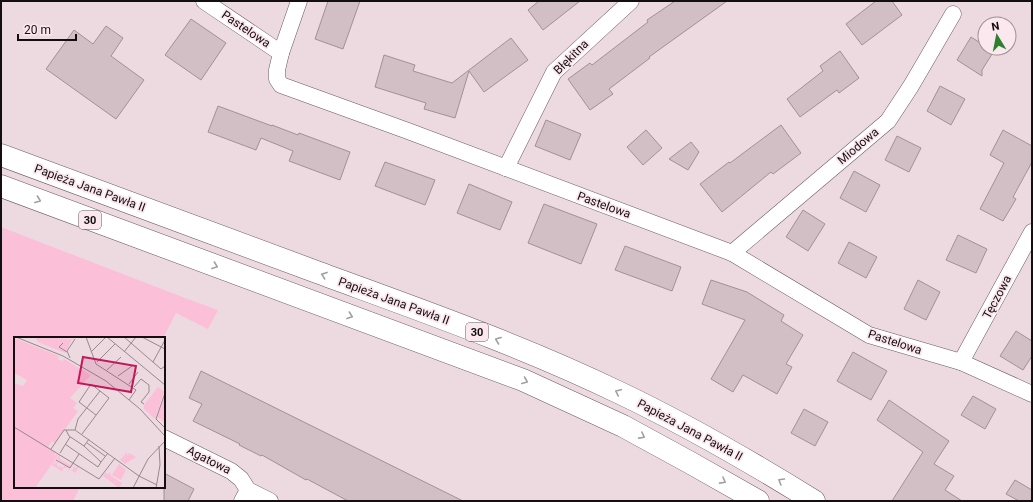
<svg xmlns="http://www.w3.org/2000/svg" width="1033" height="502" font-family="Roboto,sans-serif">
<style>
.green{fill:#fbbfd7}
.building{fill:#d1bfc5;stroke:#a29096}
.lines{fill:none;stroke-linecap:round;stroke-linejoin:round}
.minor-casing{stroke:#6b5b61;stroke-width:17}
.primary-casing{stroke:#6b5b61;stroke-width:23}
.minor{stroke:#fff;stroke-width:16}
.primary{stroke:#fff;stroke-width:22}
.oneway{stroke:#a19f9f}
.labels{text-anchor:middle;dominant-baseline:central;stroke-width:3.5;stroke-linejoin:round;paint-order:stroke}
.shield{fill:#fbe7ee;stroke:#594f53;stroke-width:1}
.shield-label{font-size:11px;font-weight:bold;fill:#140e10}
.street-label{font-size:12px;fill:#140e10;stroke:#fbe7ee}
.inset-road{fill:none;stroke:#96888d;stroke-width:1}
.view{fill:#c2185b;fill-opacity:0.15;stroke:#c2185b;stroke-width:2}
.inset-edge{fill:none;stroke:#140e10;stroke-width:2}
</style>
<rect width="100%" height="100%" fill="#eddae1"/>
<!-- green -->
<polygon class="green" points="1,227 185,298 218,310 208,329 176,313 163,338 15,338 15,487 80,487 73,501 1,501"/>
<!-- building -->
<g class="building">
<polygon points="328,1 360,1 343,49 315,39"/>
<polygon points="539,1 580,1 543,30 528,10"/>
<polygon points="675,1 727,1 649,57 650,58 609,89 613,94 590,110 568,79 590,63 592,65 648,22 647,20"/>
<polygon points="876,1 892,1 902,15 862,45 846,24"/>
<polygon points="191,19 226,43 201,80 165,55"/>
<polygon points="106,26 123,38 111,56 144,80 116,119 46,69 74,30 93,44"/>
<polygon points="971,37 985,46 985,48 989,48 994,51 982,70 982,76 957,60"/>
<polygon points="511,38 528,60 484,92 469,71 455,118 424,109 426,103 375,87 384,55 415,65 413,71 452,83"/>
<polygon points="840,51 859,78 839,93 837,90 800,117 787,99 823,71 820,66"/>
<polygon points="940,86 965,99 951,125 927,111"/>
<polygon points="218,106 272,126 272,125 298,135 299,133 350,152 340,180 289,161 293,151 261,138 256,150 208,132"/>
<polygon points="546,120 581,134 570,160 535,146"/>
<polygon points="781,125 801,153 773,174 771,172 722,212 700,184 729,162 730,163"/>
<polygon points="646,130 662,148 643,165 627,147"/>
<polygon points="1003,130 1032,146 1032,162 1013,197 1016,199 1003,221 980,209 1004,163 990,155"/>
<polygon points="897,136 921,148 909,172 885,160"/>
<polygon points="691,142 699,152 688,170 669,159"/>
<polygon points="385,162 435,180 425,205 375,186"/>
<polygon points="854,171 880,185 866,212 840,198"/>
<polygon points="469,184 512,202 500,230 457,213"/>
<polygon points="544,204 597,224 581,264 528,243"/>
<polygon points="803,210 825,224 808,251 786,237"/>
<polygon points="958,235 987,249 976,273 946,260"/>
<polygon points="849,242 877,257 866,278 838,263"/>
<polygon points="625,246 681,267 672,291 615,270"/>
<polygon points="711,280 747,292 784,315 781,321 803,335 786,364 792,367 777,394 743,375 733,392 711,379 745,320 702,304"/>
<polygon points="918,280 940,292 926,320 904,309"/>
<polygon points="1016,331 1032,341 1032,356 1023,370 1000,356"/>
<polygon points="853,352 887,371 871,400 837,381"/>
<polygon points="201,371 463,501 348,501 307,479 306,480 262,455 261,456 239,445 240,444 193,421 202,404 189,398"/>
<polygon points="973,396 996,409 985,429 961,415"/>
<polygon points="889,400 949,441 934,464 954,476 945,490 962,501 892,501 923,452 877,420"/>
<polygon points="804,409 828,422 815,446 791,433"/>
<polygon points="164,473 194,489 188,501 164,501"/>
<polygon points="1015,480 1032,490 1032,501 1019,501 1006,494"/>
</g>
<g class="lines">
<!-- minor casing -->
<g class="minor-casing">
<g id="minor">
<polyline points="204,1 281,53"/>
<polyline points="299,1 281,53 277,70 277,79 281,85 408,131 732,253 869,335 961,362 1032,394"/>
<polyline points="506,168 554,72 631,1"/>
<polyline points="732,253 888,121 911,86 953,14"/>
<polyline points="961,362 1032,232"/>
<polyline points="164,438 231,471 241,479 248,490"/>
<polyline points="242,501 248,490 270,501"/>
</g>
</g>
<!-- primary casing -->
<g class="primary-casing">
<g id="primary">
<path d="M1,155C106,193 210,233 314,271C417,309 521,345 620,393C687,425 751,462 814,501"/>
<polyline points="1,186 523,380 623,426 689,462 758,501"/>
</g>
</g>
<!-- minor -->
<use href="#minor" class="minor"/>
<!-- primary -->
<use href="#primary" class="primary"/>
</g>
<!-- one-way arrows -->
<defs><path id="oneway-chevron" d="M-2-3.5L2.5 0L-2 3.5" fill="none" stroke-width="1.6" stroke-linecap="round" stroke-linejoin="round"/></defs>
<g class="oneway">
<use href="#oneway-chevron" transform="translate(38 200) rotate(21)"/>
<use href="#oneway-chevron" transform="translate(215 266) rotate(20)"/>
<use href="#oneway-chevron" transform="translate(324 275) rotate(-160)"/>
<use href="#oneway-chevron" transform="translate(350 316) rotate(20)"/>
<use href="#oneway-chevron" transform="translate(498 340) rotate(-159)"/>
<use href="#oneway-chevron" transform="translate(525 381) rotate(23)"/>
<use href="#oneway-chevron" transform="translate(618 392) rotate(-155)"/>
<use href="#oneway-chevron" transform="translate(642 436) rotate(28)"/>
<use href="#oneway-chevron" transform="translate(723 481) rotate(29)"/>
<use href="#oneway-chevron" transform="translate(781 481) rotate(-149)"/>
</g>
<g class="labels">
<!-- shield labels -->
<g class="shield">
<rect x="79" y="211" width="22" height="18" rx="3"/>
<rect x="466" y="323" width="22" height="18" rx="3"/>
</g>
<g class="shield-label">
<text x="90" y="220">30</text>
<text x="477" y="332">30</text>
</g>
<!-- street labels -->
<g class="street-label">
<text transform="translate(246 29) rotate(34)">Pastelowa</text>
<text transform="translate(571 57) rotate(-45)">Błękitna</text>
<text transform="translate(858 146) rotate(-40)">Miodowa</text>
<text transform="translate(90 188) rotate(20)">Papieża Jana Pawła II</text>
<text transform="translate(604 205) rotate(20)">Pastelowa</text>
<text transform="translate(997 297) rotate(-62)">Tęczowa</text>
<text transform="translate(394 301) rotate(20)">Papieża Jana Pawła II</text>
<text transform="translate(895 342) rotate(18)">Pastelowa</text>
<text transform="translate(690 430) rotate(28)">Papieża Jana Pawła II</text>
<text transform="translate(209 460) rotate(27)">Agatowa</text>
</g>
</g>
<!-- overview -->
<g transform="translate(14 337)">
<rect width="151" height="151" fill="#eddae1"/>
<path d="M21,0L58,2L64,0L58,3L51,16L24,5ZM0,1L45,19L44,22L48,24L50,22L77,38L56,61L63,66L59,71L64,74L41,106L38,104L34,110L42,115L40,118L45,117L21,151H0V46L9,49L13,43L0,36ZM144,50L150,55L141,82L130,72V68ZM151,58V85L143,80ZM113,115V119L115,116L122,120L111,127L106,123ZM46,117V122L56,128L59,126L55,131L43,122L40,127L44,125L43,129L46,130L47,127L48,132L50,129L54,131H50L48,134L52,137L55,132H56L59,133V130L62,131V128L65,130L61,136L56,132L52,137L38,128ZM105,127L112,133L107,143L98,138ZM92,135L94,138L96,135L97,139L108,146L105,151L89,139Z" fill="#fbbfd7"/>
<path class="inset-road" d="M2,0L49,19L92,44L126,72L151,99M72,0L82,27L122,53L115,63M93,0L151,48M110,0L147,32L151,29M128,0L151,12M49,6L45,10L53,15M77,15L92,0M110,15L122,0M56,21L53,14L61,2M83,25L101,7M139,25L151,3M93,33L107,20M104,39L118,29M115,47L124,35M120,50L127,42L135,48V55L127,65L130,67M151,56L142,82L151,91M0,90L85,142L101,121M52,93L55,99L70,109L75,102M61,93L64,82L86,54M68,97L95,61L77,47L65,65L82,78M73,106L91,119M51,107L84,130L87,125M70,109L87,125L94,116M37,112L50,93H61L125,139L143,148M46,116L56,100M42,123L56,131L65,117M119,151L134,122L151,104M142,151L146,128L145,109"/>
<path class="view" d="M69,20L122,29L117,55L64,46Z"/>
<rect width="151" height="151" class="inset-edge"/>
</g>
<!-- border -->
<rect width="1033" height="502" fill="none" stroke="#140e10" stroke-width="4"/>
<!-- north arrow -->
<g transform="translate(997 36) rotate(350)"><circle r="19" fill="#fbe7ee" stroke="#9f9095"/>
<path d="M0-3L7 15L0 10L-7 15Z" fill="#2d812e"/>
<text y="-6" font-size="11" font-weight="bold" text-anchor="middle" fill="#140e10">N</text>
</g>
<!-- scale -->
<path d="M18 34v6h58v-6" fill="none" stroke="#140e10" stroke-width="2"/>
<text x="24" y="34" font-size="12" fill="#140e10" stroke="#fbe7ee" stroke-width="3" paint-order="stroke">20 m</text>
</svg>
